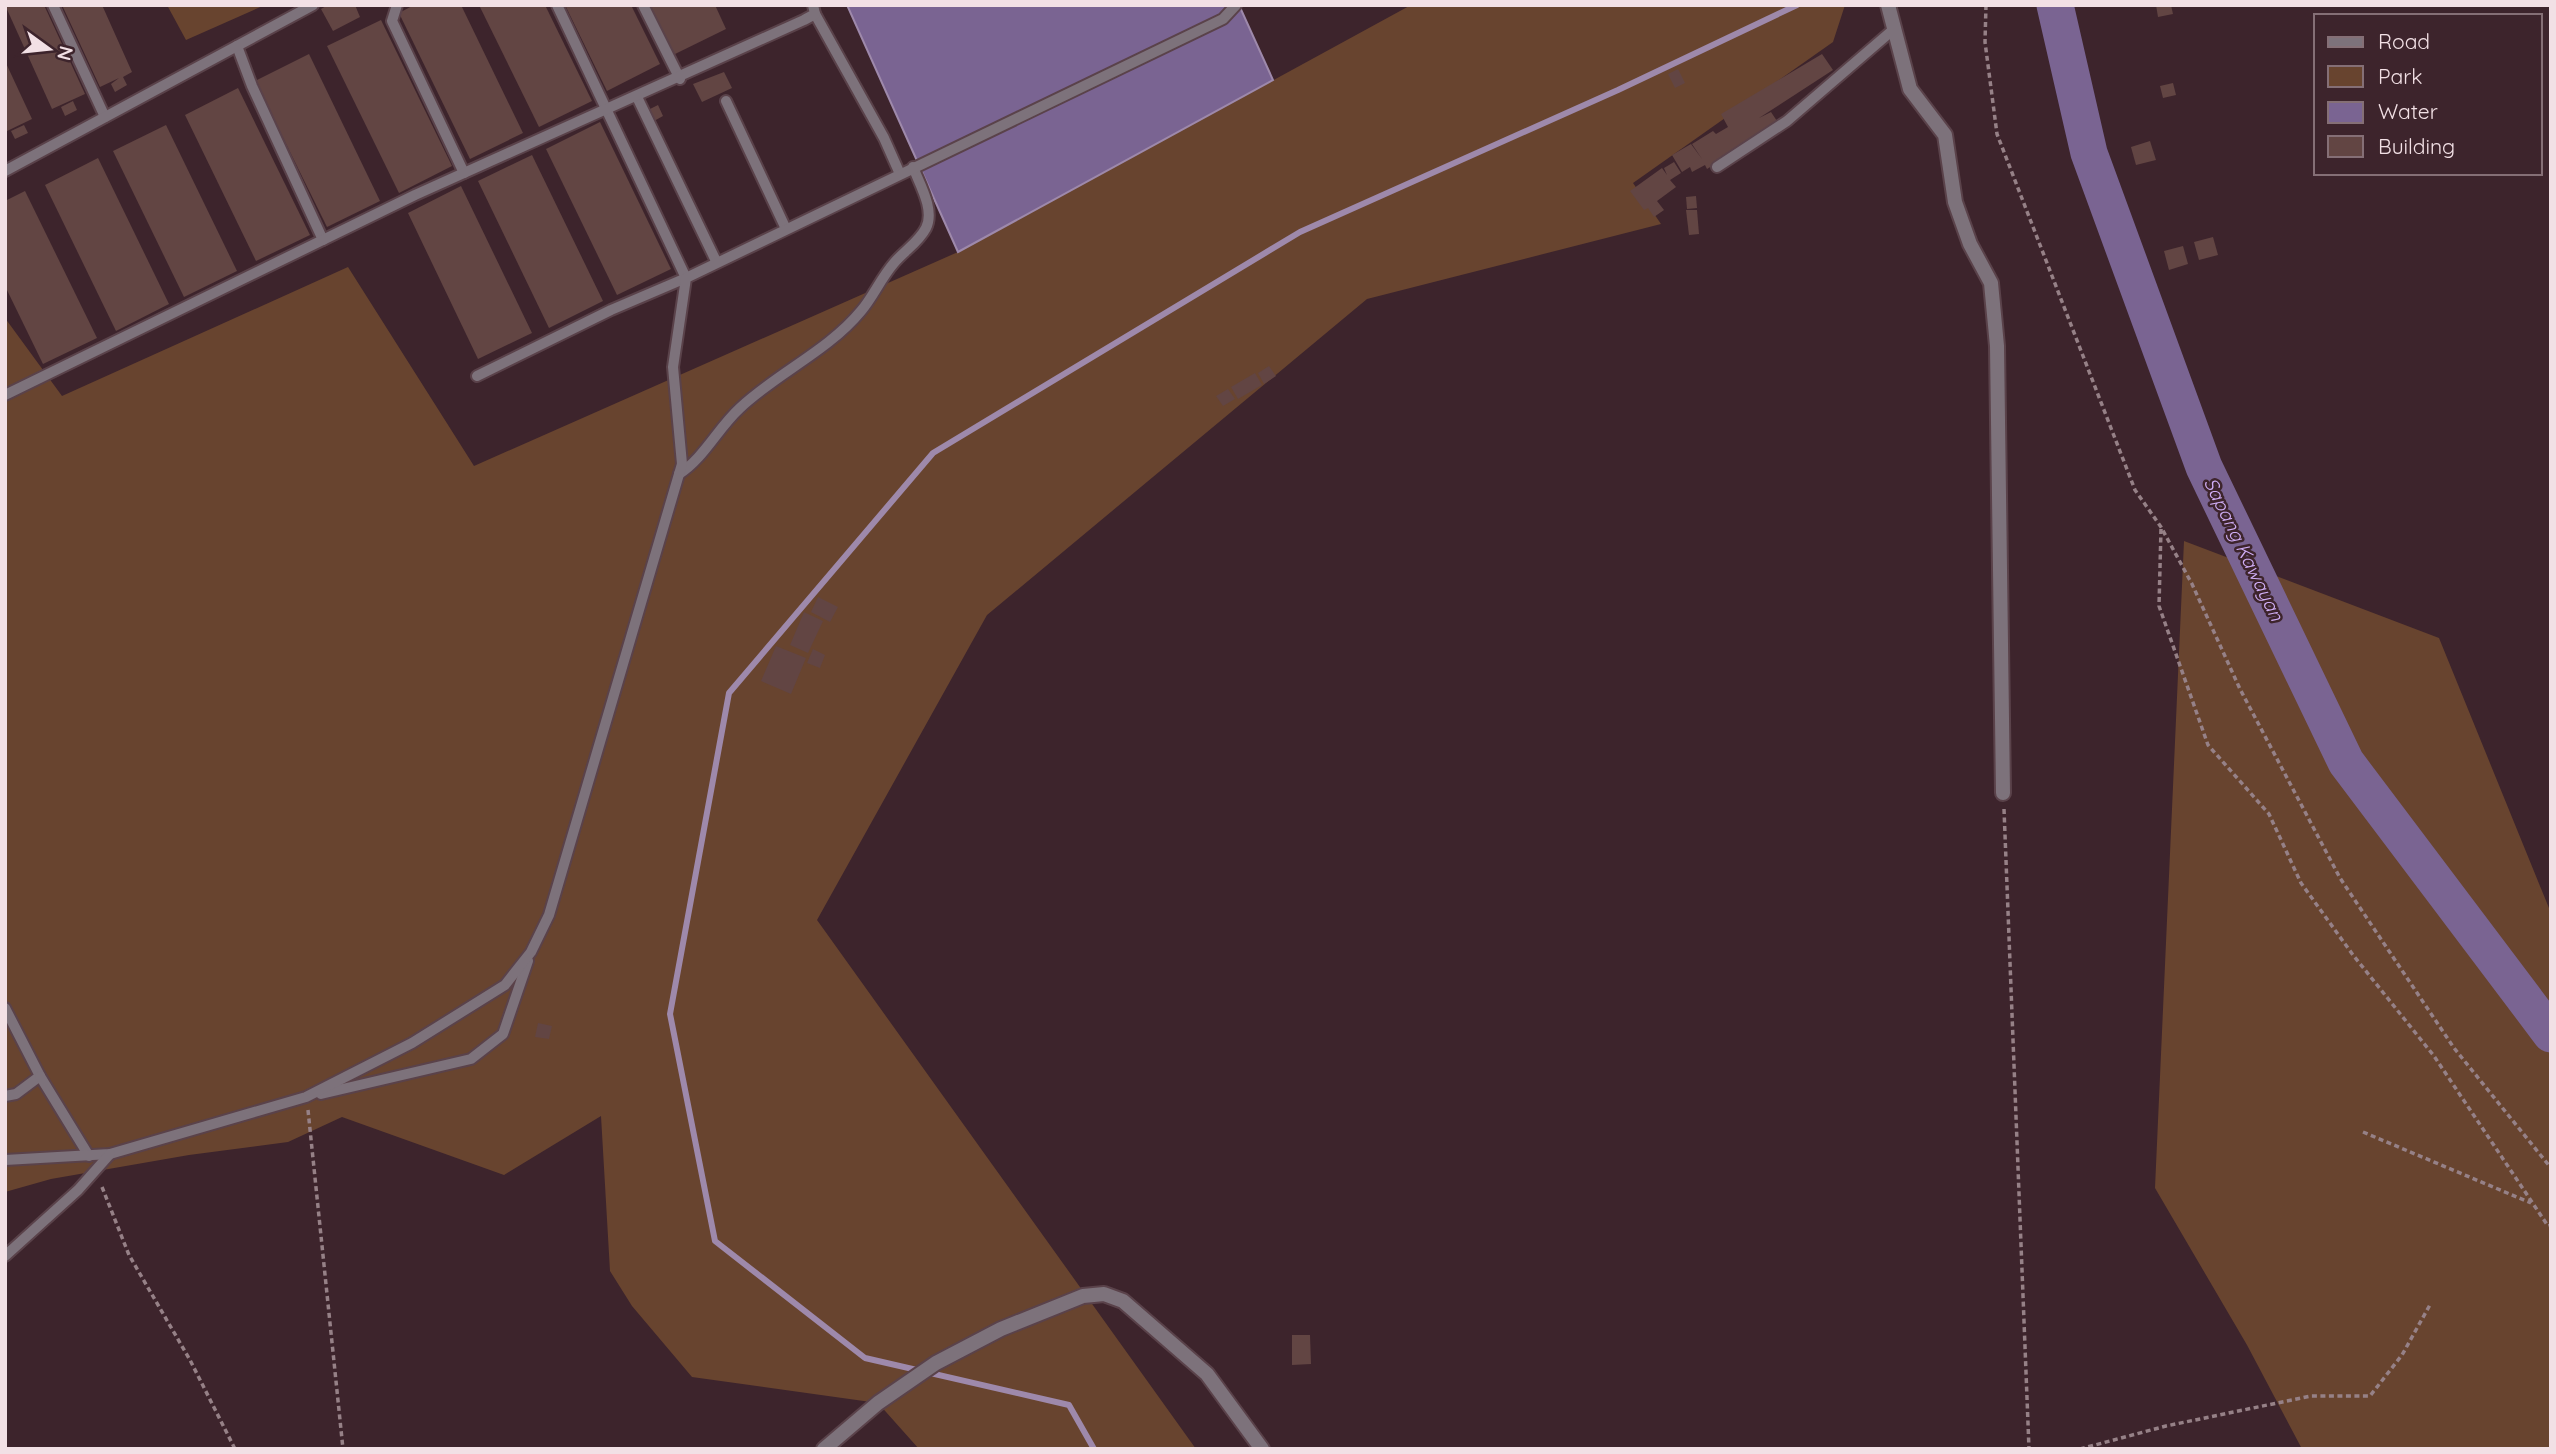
<svg xmlns="http://www.w3.org/2000/svg" width="2556" height="1454" font-family="Quicksand,sans-serif">
<style>
.green{fill:#68442f}
.water{fill:#7a6492;stroke:#9e89ab;stroke-width:2}
.lines{fill:none;stroke-linecap:round;stroke-linejoin:round}
.stream{stroke:#9e89ab;stroke-width:6}
.river{stroke:#7a6492;stroke-width:37}
.building{fill:#624543}
.lane-casing{stroke:#5a424a;stroke-width:14}
.street-casing{stroke:#5a424a;stroke-width:18}
.path{stroke:#968187;stroke-width:3.5;stroke-dasharray:5 3.5;stroke-linecap:butt}
.lane{stroke:#7d727b;stroke-width:10}
.street{stroke:#7d727b;stroke-width:14}
.labels{text-anchor:middle;dominant-baseline:central;stroke-width:5;stroke-linejoin:round;paint-order:stroke}
.water-label{font-size:19px;font-style:italic;fill:#d0aef6;stroke:#3d242c}
</style>
<rect width="100%" height="100%" fill="#3d242c"/>
<!-- green -->
<g class="green">
<polygon points="167,5 265,5 186,40"/>
<polygon points="1411,5 1845,5 1833,42 1633,183 1661,224 1367,299 987,615 817,920 1196,1449 919,1449 878,1403 692,1377 632,1306 610,1271 601,1116 504,1175 342,1117 288,1142 189,1155 51,1179 5,1192 5,318 62,396 348,267 474,466 958,252"/>
<polygon points="2184,541 2439,638 2551,913 2551,1449 2302,1449 2247,1345 2155,1188"/>
</g>
<!-- water -->
<polygon class="water" points="847,5 1239,5 1273,80 958,252"/>
<g class="lines">
<!-- stream -->
<polyline class="stream" points="1094,1449 1069,1405 865,1358 715,1241 670,1014 729,693 933,453 1300,232 1618,90 1797,5"/>
<!-- river -->
<polyline class="river" points="2055,5 2089,153 2204,467 2346,762 2551,1034"/>
</g>
<!-- building -->
<g class="building">
<polygon points="5,5 44,5 85,94 52,109"/>
<polygon points="62,5 102,5 132,72 123,77 127,85 115,92 111,84 119,78 100,87"/>
<polygon points="328,5 355,5 360,17 333,31 321,9"/>
<polygon points="414,5 461,5 523,133 470,159 399,13"/>
<polygon points="479,5 545,5 592,101 539,127"/>
<polygon points="565,5 631,5 660,64 607,91"/>
<polygon points="649,5 715,5 726,29 673,55"/>
<polygon points="2156,5 2171,5 2173,14 2158,17"/>
<polygon points="381,20 452,166 399,193 327,46"/>
<polygon points="309,54 380,201 327,227 255,81"/>
<polygon points="1822,54 1833,70 1759,118 1771,112 1779,124 1707,169 1705,165 1692,172 1690,167 1682,172 1672,155 1691,144 1702,159 1692,144 1713,131 1716,134 1728,127 1721,114"/>
<polygon points="5,61 32,119 5,132"/>
<polygon points="1678,69 1685,83 1675,88 1668,74"/>
<polygon points="724,72 732,88 702,102 693,84"/>
<polygon points="2173,83 2176,95 2163,98 2160,86"/>
<polygon points="238,88 310,235 256,261 185,115"/>
<polygon points="73,101 77,110 65,116 61,107"/>
<polygon points="658,105 663,116 654,121 648,110"/>
<polygon points="600,122 671,269 617,295 546,149"/>
<polygon points="24,125 28,133 15,139 11,131"/>
<polygon points="166,125 237,271 184,297 113,151"/>
<polygon points="2150,141 2156,160 2136,165 2131,147"/>
<polygon points="532,155 603,301 549,328 478,181"/>
<polygon points="98,158 169,304 116,331 45,185"/>
<polygon points="1674,162 1681,173 1670,180 1676,187 1657,201 1664,210 1654,217 1648,208 1644,210 1630,191 1662,168 1667,175 1664,168"/>
<polygon points="461,186 532,333 478,359 408,213"/>
<polygon points="25,191 97,338 43,364 5,286 5,201"/>
<polygon points="1696,196 1697,208 1687,209 1686,197"/>
<polygon points="1686,210 1697,210 1699,234 1689,235"/>
<polygon points="2213,237 2218,255 2199,260 2194,242"/>
<polygon points="2183,246 2188,264 2169,270 2164,251"/>
<polygon points="1269,366 1276,376 1264,384 1258,373"/>
<polygon points="1255,373 1262,385 1238,399 1231,387"/>
<polygon points="1228,389 1235,399 1223,406 1216,396"/>
<polygon points="818,597 838,607 830,622 811,612"/>
<polygon points="804,612 823,621 808,653 790,645"/>
<polygon points="776,646 806,658 791,694 761,681"/>
<polygon points="813,649 825,655 820,668 807,663"/>
<polygon points="538,1023 552,1026 549,1039 535,1037"/>
<polygon points="1292,1335 1310,1335 1311,1364 1292,1365"/>
</g>
<g class="lines">
<!-- lane casing -->
<g class="lane-casing">
<g id="lane">
<polyline points="53,5 105,117"/>
<polyline points="397,5 392,21 464,173"/>
<polyline points="643,5 680,79"/>
<polyline points="815,14 884,138 900,174"/>
<polyline points="237,46 252,86 323,240"/>
<polyline points="637,97 716,261"/>
<polyline points="726,101 786,229"/>
<polyline points="1717,167 1787,121 1894,29"/>
<polyline points="5,171 313,5"/>
<polyline points="477,376 611,310 686,278 557,5"/>
<polyline points="5,395 415,195 804,20 815,14 813,5"/>
<path d="M679,474C704,458 718,428 740,408C777,373 828,351 861,311C873,297 881,278 894,263C904,251 919,242 926,228C935,210 920,185 913,167"/>
<polyline points="5,1008 40,1076 16,1094 5,1096"/>
<polyline points="40,1076 89,1156"/>
<polyline points="321,1094 471,1059 503,1034 528,961"/>
<polyline points="5,1160 110,1154 306,1097 412,1043 505,985 531,952 549,915 682,464 673,367 686,278 1223,19 1236,5"/>
<polyline points="5,1256 78,1190 110,1154"/>
</g>
</g>
<!-- street casing -->
<g class="street-casing">
<g id="street">
<polyline points="1888,5 1910,89 1945,135 1955,202 1970,244 1991,283 1997,346 2003,793"/>
<polyline points="824,1449 878,1403 936,1363 1001,1329 1083,1296 1104,1294 1123,1301 1207,1374 1262,1449"/>
</g>
</g>
<!-- path -->
<g class="path">
<polyline points="1986,5 1985,42 1997,134 2135,490 2161,527 2192,584 2240,689 2340,878 2454,1048 2551,1168"/>
<polyline points="2161,529 2159,606 2208,745 2269,814 2301,883 2353,955 2434,1056 2548,1226 2551,1225"/>
<polyline points="2004,809 2029,1449"/>
<polyline points="308,1110 343,1449"/>
<polyline points="2363,1132 2531,1203"/>
<polyline points="102,1187 129,1255 190,1360 235,1449"/>
<polyline points="2080,1449 2166,1426 2311,1396 2370,1396 2402,1355 2431,1303"/>
</g>
<!-- lane -->
<use href="#lane" class="lane"/>
<!-- street -->
<use href="#street" class="street"/>
</g>
<g class="labels">
<!-- water labels -->
<g class="water-label">
<text transform="translate(2244 549) rotate(64)">Sapang Kawayan</text>
</g>
</g>
<!-- border -->
<rect width="2556" height="1454" fill="none" stroke="#f2e0e5" stroke-width="14"/>
<!-- legend -->
<rect x="2314" y="14" width="228" height="161" fill="#3d242c" stroke="#856f76" stroke-width="2"/>
<rect x="2328" y="37" width="35" height="10" fill="#7d727b" stroke="#856f76" stroke-width="2"/>
<text x="2378" y="49" font-size="21" fill="#f2e0e5">Road</text>
<rect x="2328" y="66" width="35" height="21" fill="#68442f" stroke="#856f76" stroke-width="2"/>
<text x="2378" y="84" font-size="21" fill="#f2e0e5">Park</text>
<rect x="2328" y="102" width="35" height="21" fill="#7a6492" stroke="#856f76" stroke-width="2"/>
<text x="2378" y="119" font-size="21" fill="#f2e0e5">Water</text>
<rect x="2328" y="136" width="35" height="21" fill="#624543" stroke="#856f76" stroke-width="2"/>
<text x="2378" y="154" font-size="21" fill="#f2e0e5">Building</text>
<!-- north arrow -->
<g transform="translate(49 49) rotate(105)" stroke="#3d242c" stroke-width="5" paint-order="stroke">
<path d="M0-5L12 26L0 18L-12 26Z" fill="#f2e0e5"/>
<text y="-10" font-size="19" font-weight="bold" text-anchor="middle" fill="#f2e0e5">N</text>
</g>
</svg>
